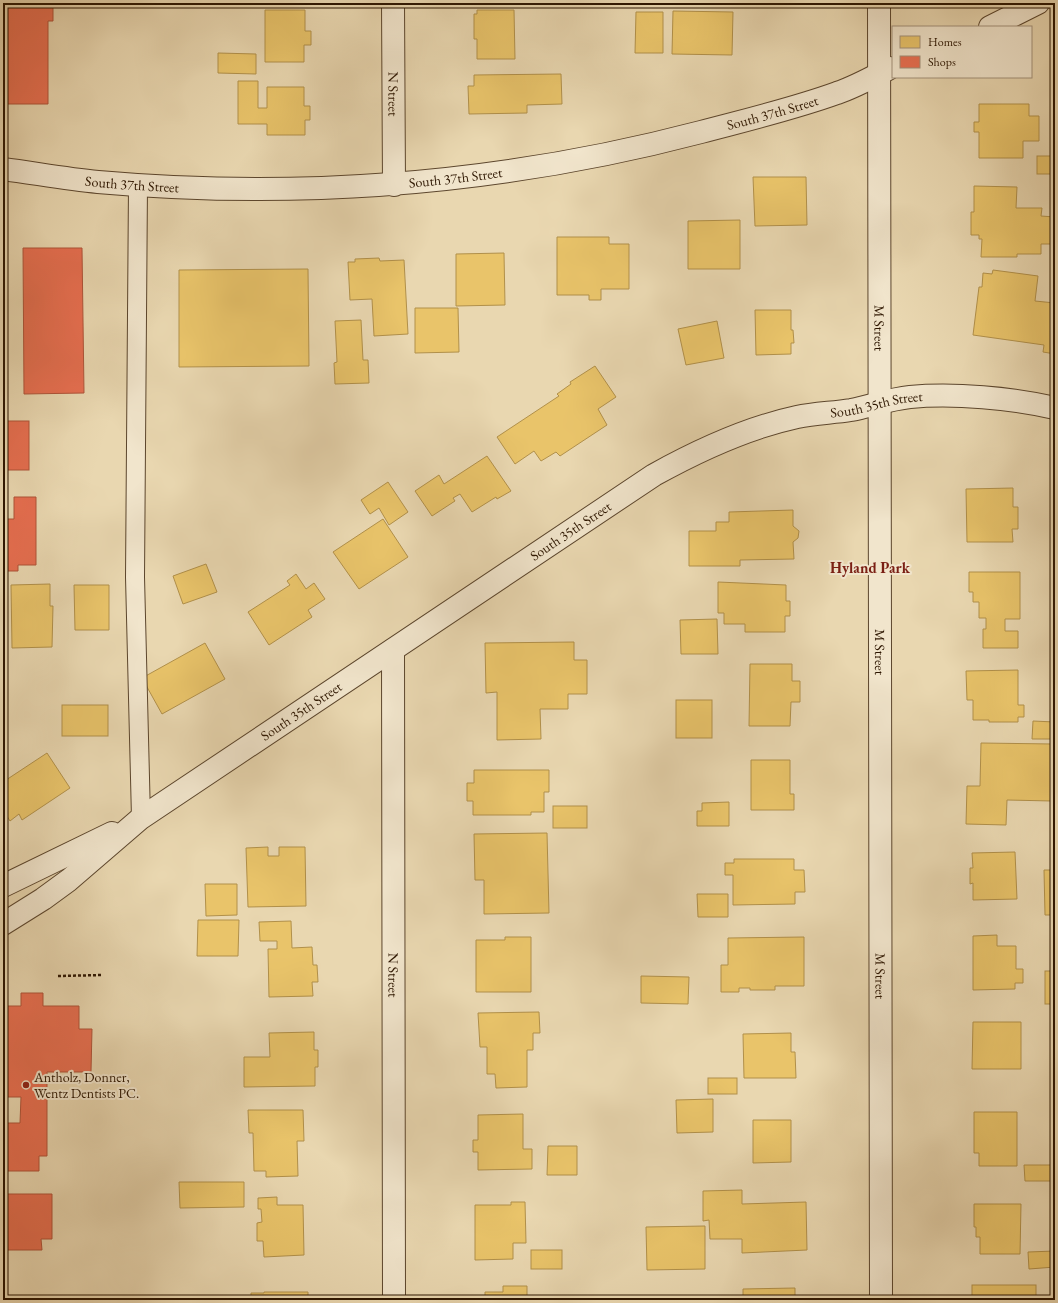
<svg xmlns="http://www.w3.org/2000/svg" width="1058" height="1303" font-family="'EB Garamond',serif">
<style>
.homes{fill:#e9c46a;stroke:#b1904a}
.shops{fill:#e76f51;stroke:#af5439}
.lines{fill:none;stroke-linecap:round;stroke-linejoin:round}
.lane-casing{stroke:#5c462d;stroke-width:20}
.street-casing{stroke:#5c462d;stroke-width:24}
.path{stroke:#2d1601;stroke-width:2.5;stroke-dasharray:3 2;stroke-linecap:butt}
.lane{stroke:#f1e5cc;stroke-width:18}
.street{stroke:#f1e5cc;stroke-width:22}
.poi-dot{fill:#8f2418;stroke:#f1e5cc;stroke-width:1.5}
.labels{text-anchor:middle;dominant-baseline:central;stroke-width:4;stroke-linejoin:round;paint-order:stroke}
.street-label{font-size:14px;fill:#2d1601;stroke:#f1e5cc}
.poi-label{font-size:14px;fill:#2d1601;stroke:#f1e5cc;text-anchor:start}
.neighbourhood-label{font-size:15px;font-weight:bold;fill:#7a1f14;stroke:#f1e5cc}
</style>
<rect width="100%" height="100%" fill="#e9d7b0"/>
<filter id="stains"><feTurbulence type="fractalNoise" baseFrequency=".005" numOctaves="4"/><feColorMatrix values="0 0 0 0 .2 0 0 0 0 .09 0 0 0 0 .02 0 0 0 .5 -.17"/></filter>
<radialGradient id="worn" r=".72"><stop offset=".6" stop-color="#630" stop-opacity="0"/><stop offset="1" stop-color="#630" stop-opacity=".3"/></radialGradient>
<!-- homes -->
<g class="homes">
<polygon points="265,10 305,10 305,31 311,31 311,45 304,45 304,62 265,62"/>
<polygon points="477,10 514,10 515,59 477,59 477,39 474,39 474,14 477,14"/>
<polygon points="673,11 733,12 732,55 672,54"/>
<polygon points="636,12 663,12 663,53 635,53"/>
<polygon points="218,53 256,54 256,74 218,73"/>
<polygon points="561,74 562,104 527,105 527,113 469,114 468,86 474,86 474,75"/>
<polygon points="238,81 258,81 258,108 267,108 267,87 304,87 304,106 310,106 310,120 305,120 305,135 267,135 267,124 238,124"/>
<polygon points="979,104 1029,104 1029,116 1039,116 1039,141 1023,141 1023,158 979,158 979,132 974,132 974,122 979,122"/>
<rect x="1037" y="156" width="18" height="18"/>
<polygon points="753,177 806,177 807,225 755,226"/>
<polygon points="974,186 1017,187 1016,208 1042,208 1041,216 1055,217 1055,244 1041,244 1041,254 1017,254 1017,257 981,257 982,239 979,239 979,235 971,235 971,212 974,212"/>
<polygon points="740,220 740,269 688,269 688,221"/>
<polygon points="557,237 609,237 609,244 629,244 629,289 601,289 601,300 589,300 589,295 557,295"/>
<polygon points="504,253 505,305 456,306 456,254"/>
<polygon points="379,258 380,261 404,260 408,334 374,336 372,299 350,300 348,262 355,262 355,259"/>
<polygon points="308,269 309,366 179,367 179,270"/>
<polygon points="993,270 1038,276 1035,301 1055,303 1055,354 1043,352 1044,345 973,335 979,287 982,287 983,273 992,274"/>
<polygon points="415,308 458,308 459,352 415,353"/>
<polygon points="755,310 791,310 791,330 793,330 794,343 791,343 791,354 756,355"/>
<polygon points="361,320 363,360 368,360 369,383 335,384 334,363 337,362 335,321"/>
<polygon points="717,321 724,358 686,365 678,329"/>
<polygon points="595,366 616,397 598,409 607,425 560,456 556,452 541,461 534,451 515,464 497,437 559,396 557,394 571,384 570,382"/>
<polygon points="487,456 511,491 497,499 496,497 472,512 460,494 453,498 455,501 432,516 415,491 439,475 444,484"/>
<polygon points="388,482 408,512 389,525 379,508 370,514 361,500"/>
<polygon points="1013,488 1013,507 1018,507 1018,529 1012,529 1013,542 967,542 966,489"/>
<polygon points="793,510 793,526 799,531 798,538 793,542 794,559 740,560 740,566 689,566 689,531 716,531 716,522 729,522 729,512"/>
<polygon points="383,519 408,557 359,589 333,552"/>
<polygon points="206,564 217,592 183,604 173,576"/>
<polygon points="969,572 1020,572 1020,619 1005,619 1005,631 1018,631 1018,648 983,648 983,629 986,629 986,618 979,618 979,602 973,602 973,592 969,592"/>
<polygon points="296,574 306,589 314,583 325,599 308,610 312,617 269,645 248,612 290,585 287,581"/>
<polygon points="718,582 786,585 786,601 790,601 790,616 785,616 785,632 745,632 745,624 724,624 724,613 718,613"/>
<polygon points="50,584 50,606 53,606 52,647 12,648 11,585"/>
<polygon points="74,585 109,585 109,630 75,630"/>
<polygon points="717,619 718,654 681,654 680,620"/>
<polygon points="574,642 574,660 587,660 587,694 568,694 568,709 540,709 541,739 497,740 497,692 486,693 485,643"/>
<polygon points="205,643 225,679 162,714 142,678"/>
<polygon points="750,664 792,664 792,681 800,681 800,702 791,702 790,726 749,726"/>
<polygon points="1018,670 1018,705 1024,705 1024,717 1018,717 1018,722 989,722 989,720 973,720 973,700 967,700 966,671"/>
<rect x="676" y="700" width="36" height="38"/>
<rect x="62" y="705" width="46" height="31"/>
<polygon points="1033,721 1055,722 1055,739 1032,739"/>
<polygon points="981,743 1052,744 1052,801 1007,800 1006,825 966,824 967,786 980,786"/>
<polygon points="47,753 70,788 22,820 19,814 10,821 3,810 3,782"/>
<polygon points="751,760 790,760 790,794 794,794 794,810 751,810"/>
<polygon points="474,770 549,770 549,792 544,792 544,812 531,812 531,815 473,815 473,801 467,801 467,783 474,783"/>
<polygon points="729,802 729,826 697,826 697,811 702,811 702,803"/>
<rect x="553" y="806" width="34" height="22"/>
<polygon points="547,833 549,913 484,914 484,880 475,880 474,834"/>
<polygon points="268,847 268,856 279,856 279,847 305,847 306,906 248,907 246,848"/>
<polygon points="1015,852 1017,899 973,900 973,883 970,884 970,868 973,868 972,853"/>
<polygon points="734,859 794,859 794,870 804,870 805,892 795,892 795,904 733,905 733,875 725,875 725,863 734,863"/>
<polygon points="1044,870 1055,870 1055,915 1045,915"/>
<polygon points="205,884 237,884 237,915 206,916"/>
<polygon points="697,894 728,894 728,917 698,917"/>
<polygon points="198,920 239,920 238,956 197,956"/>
<polygon points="291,921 292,948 312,947 313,965 317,965 318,982 312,982 313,996 269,997 268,949 277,949 277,941 260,941 259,922"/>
<polygon points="997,935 997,946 1016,946 1016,969 1023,969 1023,983 1015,983 1015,989 973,990 973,936"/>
<polygon points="505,937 531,937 531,992 476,992 476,940 505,940"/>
<polygon points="804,937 804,986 775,986 775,990 750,990 750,988 739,988 739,992 721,992 721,965 728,965 728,938"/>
<rect x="1045" y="971" width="10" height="33"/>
<polygon points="641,976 689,977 688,1004 641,1003"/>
<polygon points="539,1012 540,1033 533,1033 533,1050 527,1050 527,1087 496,1088 495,1074 487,1074 487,1047 480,1047 478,1013"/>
<polygon points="973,1022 1021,1022 1021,1069 972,1069"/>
<polygon points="314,1032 314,1050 318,1050 318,1067 315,1067 315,1086 244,1087 244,1057 270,1057 269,1033"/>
<polygon points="791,1033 791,1052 795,1052 796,1078 744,1078 743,1034"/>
<rect x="708" y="1078" width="29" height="16"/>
<polygon points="713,1099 713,1132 677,1133 676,1100"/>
<polygon points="248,1110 303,1110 304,1141 297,1141 298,1176 266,1177 266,1171 254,1171 253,1133 249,1133"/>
<polygon points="974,1112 1017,1112 1017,1166 979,1166 979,1153 974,1153"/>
<polygon points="523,1114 523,1149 532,1149 532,1169 478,1170 478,1152 473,1152 473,1140 478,1140 478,1115"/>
<polygon points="753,1120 791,1120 791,1162 753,1163"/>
<polygon points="548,1146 577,1146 577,1175 547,1175"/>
<polygon points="1024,1165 1052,1165 1052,1181 1025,1181"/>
<polygon points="179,1182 244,1182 244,1207 180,1208"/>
<polygon points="742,1190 742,1204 806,1202 807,1250 742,1253 742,1239 710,1239 709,1220 703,1221 703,1191"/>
<polygon points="277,1197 277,1205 303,1205 304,1255 264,1257 263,1241 257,1241 257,1223 262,1222 261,1209 258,1209 258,1198"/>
<polygon points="511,1202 525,1202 526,1243 513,1243 513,1259 475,1260 475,1205 511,1205"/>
<polygon points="974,1204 1021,1204 1020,1254 980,1254 980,1237 976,1237 976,1227 974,1227"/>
<polygon points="705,1226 705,1269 647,1270 646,1227"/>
<rect x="531" y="1250" width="31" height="19"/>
<polygon points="1055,1251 1055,1267 1029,1269 1028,1252"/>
<rect x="972" y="1285" width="64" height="15"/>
<polygon points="503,1286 527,1286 527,1300 485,1300 485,1292 503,1292"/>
<polygon points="795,1288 795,1300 743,1300 743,1289"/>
<polygon points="264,1292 308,1292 308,1300 251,1300 251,1293 264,1293"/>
</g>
<!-- shops -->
<g class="shops">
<polygon points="3,3 53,4 53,21 48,21 48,104 3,104"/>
<polygon points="23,248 82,248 84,393 24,394"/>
<rect x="3" y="421" width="26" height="49"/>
<polygon points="14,497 36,497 36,565 18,565 18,571 3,571 3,519 14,519"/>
<polygon points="21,993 43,993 43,1006 79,1006 79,1029 92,1029 91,1072 47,1072 47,1156 39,1156 39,1171 3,1171 3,1123 20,1123 21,1097 5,1097 5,1006 21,1006"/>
<polygon points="3,1194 52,1194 52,1239 41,1239 42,1250 3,1250"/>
</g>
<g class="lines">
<!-- lane casing -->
<g class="lane-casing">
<polyline id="lane" points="138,185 135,577 141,818"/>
</g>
<!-- street casing -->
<g class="street-casing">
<g id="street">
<path id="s1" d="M393,3L394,185"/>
<path id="s2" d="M879,3L881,1300"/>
<polyline points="990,27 1038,3"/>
<path id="s3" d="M3,169C34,173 66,179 98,182C302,200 503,184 701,132C746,120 793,109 837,93C855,87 873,77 890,68"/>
<path id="s4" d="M393,650L394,1300"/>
<polyline points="3,886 112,833"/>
<path id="s5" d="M3,924L43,899L69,880L141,818L654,475C699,450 746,428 797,417C815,413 833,413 851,410C871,406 890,399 910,397C954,393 1012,398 1055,408"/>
</g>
</g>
<!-- path -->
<polyline class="path" points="58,976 103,975"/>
<!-- lane -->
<use href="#lane" class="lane"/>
<!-- street -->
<use href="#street" class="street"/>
</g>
<!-- markers -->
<circle class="poi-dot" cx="26" cy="1085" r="4"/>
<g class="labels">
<!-- street labels -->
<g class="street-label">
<text stroke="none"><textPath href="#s1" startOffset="91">N Street</textPath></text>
<text stroke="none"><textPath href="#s3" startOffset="778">South 37th Street</textPath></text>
<text stroke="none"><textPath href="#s3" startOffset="454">South 37th Street</textPath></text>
<text stroke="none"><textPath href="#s3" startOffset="130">South 37th Street</textPath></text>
<text stroke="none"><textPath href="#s2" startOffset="325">M Street</textPath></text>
<text stroke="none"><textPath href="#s5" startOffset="1027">South 35th Street</textPath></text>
<text stroke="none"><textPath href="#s5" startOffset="691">South 35th Street</textPath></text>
<text stroke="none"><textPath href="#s2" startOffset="649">M Street</textPath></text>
<text stroke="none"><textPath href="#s5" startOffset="367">South 35th Street</textPath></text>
<text stroke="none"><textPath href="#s4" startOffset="325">N Street</textPath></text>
<text stroke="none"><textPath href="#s2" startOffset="973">M Street</textPath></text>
</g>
<!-- poi labels -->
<g class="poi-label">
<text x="34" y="1077">Antholz, Donner,<tspan x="34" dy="16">Wentz Dentists PC.</tspan></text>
</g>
<!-- neighbourhood labels -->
<g class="neighbourhood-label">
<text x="870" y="567">Hyland Park</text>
</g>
</g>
<!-- margin -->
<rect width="1058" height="1303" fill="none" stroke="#e9d7b0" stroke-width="16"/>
<rect x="4" y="4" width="1050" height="1295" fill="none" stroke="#2d1601" stroke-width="2"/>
<rect x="8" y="8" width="1042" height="1287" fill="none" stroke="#2d1601"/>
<!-- legend -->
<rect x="892" y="26" width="140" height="52" fill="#f1e5cc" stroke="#a3927b"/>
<rect x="900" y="36" width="20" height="12" fill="#e9c46a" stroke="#a3927b"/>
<text x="928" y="46" font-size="12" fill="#2d1601">Homes</text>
<rect x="900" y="56" width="20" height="12" fill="#e76f51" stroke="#a3927b"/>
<text x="928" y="66" font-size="12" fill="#2d1601">Shops</text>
<rect width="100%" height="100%" filter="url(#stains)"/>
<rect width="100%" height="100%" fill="url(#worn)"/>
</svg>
